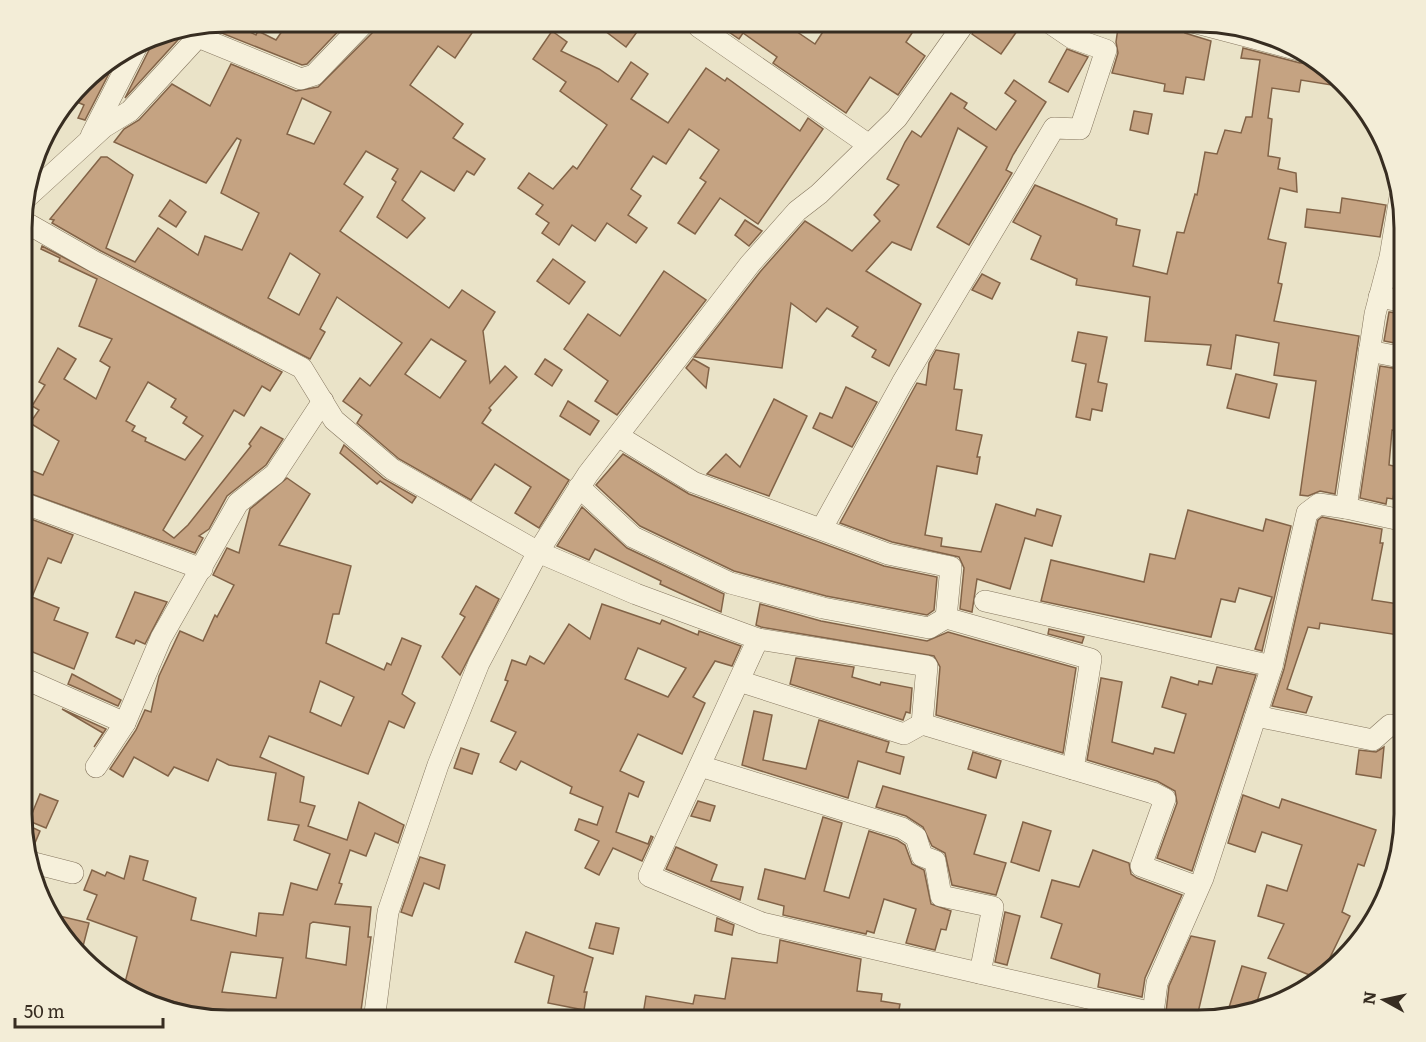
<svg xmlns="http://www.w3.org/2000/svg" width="1426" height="1042" font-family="Literata,serif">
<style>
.building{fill:#c5a382;stroke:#826347;stroke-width:1.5;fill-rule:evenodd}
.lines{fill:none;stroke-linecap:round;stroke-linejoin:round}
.minor-casing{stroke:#85765f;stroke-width:22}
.minor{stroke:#f6f0db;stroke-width:21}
.rim{fill:none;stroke:#372d21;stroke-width:3}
</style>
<rect width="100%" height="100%" fill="#eae3c8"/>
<!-- building -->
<g class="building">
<polygon points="227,21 256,35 258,31 276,40 289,21 348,21 307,64 302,65 204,26"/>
<path d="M378,21H461L474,30L455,58L438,46L410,85L463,124L453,138L485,159L474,175L467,171L454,191L421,171L402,200L425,218L407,238L377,217L396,182L392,179L398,169L366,151L344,184L363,197L340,231L449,308L462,290L495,312L483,331L490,383L505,366L517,377L489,408L491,410L482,423L569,480L539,528L515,513L531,487L495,464L471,500L399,459L357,423L362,415L343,401L360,378L370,386L402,343L337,297L320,329L325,332L310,359L101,251L52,223L54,220L50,219L101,157H107L133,175L106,248L135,262L158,228L198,255L205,236L242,250L259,213L221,193L241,140L237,138L206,183L114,142L124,129L139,120L172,84L210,106L231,64L296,91L318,87L375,30ZM302,98L331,112L314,144L287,134ZM290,253L320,274L299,315L268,298ZM431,339L466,361L440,398L405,374Z"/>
<polygon points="592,21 645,21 626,47"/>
<polygon points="713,21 781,21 815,44 830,21 920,21 906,42 925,56 898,95 870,77 846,113 773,63 777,57 743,33 739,39"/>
<polygon points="979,21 1024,21 1001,54 972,34"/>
<polygon points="1119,21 1147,21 1146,25 1177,31 1178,26 1185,33 1211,41 1204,80 1186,77 1183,94 1164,91 1165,84 1112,73 1118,53 1116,42"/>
<polygon points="187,29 186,31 125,98 150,48 150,36"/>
<polygon points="552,31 567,42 561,51 599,69 618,82 631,62 648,74 631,99 668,123 706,68 725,81 727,78 800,131 808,118 823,129 758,224 720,198 695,234 678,223 706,182 700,178 719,150 689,129 666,164 653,156 631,189 641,196 628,215 647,228 636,243 607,223 595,241 572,225 559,245 542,233 549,223 536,214 543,205 518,188 529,173 553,189 573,166 577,169 607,125 560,91 566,82 533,59"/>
<polygon points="1243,48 1300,63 1307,63 1315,58 1325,64 1344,87 1301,80 1299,92 1272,88 1268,118 1272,119 1268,156 1280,158 1278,169 1296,173 1297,192 1280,188 1268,239 1286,243 1278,283 1282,284 1274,321 1359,336 1335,494 1320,491 1308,496 1300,495 1316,381 1274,375 1279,343 1236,335 1231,369 1207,365 1211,345 1145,341 1150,297 1076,285 1077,279 1031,259 1041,236 1013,222 1035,185 1117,219 1116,225 1140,230 1133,266 1167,274 1177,232 1184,233 1195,194 1197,195 1205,152 1217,154 1225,130 1241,133 1246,117 1252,117 1260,60 1241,58"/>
<polygon points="1067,49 1088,57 1068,92 1049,82"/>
<polygon points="118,56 85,120 78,118 84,105 70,99 81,85 85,87 95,70"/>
<polygon points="1014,80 1046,102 1013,155 1006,170 1012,173 969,245 937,227 987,147 958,128 911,250 892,242 866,271 921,304 889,366 872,357 876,350 852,336 858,327 827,308 816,322 791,303 782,368 694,357 760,272 805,221 852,251 880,221 874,215 899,185 887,179 905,142 912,131 921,137 951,93 967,103 964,108 996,130 1016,101 1005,93"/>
<polygon points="1134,111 1152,114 1148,134 1130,130"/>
<polygon points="1342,198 1386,205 1380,237 1305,227 1307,209 1340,213"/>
<polygon points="170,200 186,212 176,227 159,216"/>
<polygon points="745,220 762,231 749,246 735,235"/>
<path d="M42,246L282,372L270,391L262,386L244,416L234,410L163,530L174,538L188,525L251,446L249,444L261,427L283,439L266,465L227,496L209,529L199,536L203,538L195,553L23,491V467L43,475L59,441L30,423L39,410L32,406L45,385L39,382L58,348L76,359L64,379L96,399L110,367L100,361L112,339L79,326L97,279L59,261L60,258L41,249ZM148,382L176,399L171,407L187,417L183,423L203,436L185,460L145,441L146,438L132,431L135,426L126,421Z"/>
<polygon points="553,259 585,282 569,304 537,281"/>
<polygon points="664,271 706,300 617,415 595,401 608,381 564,349 588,314 620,336"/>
<polygon points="982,274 1000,283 992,299 972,290"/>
<polygon points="1389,312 1405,314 1405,345 1384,341"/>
<polygon points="1078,332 1107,337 1098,382 1107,384 1102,411 1092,409 1090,420 1076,417 1086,364 1072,361"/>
<polygon points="936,350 959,354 954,389 962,390 956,430 982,435 977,457 980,457 977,474 937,466 925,535 942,538 941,546 981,552 996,504 1035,516 1037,509 1061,516 1052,546 1025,538 1010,589 977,579 972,612 960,609 964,568 959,557 892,542 840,523 917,383 926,385 929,363"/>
<polygon points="545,359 562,370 552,386 535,374"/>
<polygon points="693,359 709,368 706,388 686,368"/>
<polygon points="1380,366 1405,370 1405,432 1392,430 1389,465 1398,467 1393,499 1387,498 1386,504 1360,498"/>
<polygon points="1236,374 1277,384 1269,418 1227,408"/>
<polygon points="846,387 877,402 852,447 813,428 820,413 832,418"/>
<polygon points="774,399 807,416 769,496 707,474 726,454 740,467"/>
<polygon points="568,401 599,421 590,435 560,416"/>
<polygon points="344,445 384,479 416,497 412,503 380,481 377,484 340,453"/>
<polygon points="623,454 689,494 884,566 937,577 934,610 927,615 826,596 734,571 640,526 596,485"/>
<path d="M287,478L310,494L279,545L351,566L339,614H333L326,643L384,670L387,663L391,665L402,638L421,646L402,694L415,703L404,728L389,721L368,774L269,736L260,757L304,777L300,802L315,806L308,826L347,840L359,802L404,825L398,843L375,833L366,856L350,850L339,883L342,884L335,904L371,907L368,937H371L360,1018L333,1015L332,1021H214L176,1013L179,1003L142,993L140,999L123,990L137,937L87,919L97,895L84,890L92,870L105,876L107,872L124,879L130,856L148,861L143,880L196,898L191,920L256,936L259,913L283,915L291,883L317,890L330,854L294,840L299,825L268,820L276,773L229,765L217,759L208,781L174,767L168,776L134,757L123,777L110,769L136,730L145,710L151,712L159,676L180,631L203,641L215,615L217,617L234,585L213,575L227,548L239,553L250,509ZM320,681L354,697L341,726L310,712ZM313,922L350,927L346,965L306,958L310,924ZM231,952L283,958L276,998L222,992Z"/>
<polygon points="582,507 627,548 724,594 721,612 660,584 661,581 595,549 589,560 557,546"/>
<polygon points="1188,510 1263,531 1266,519 1291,526 1262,651 1255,649 1272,597 1239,588 1235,602 1221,599 1211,637 1041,601 1051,560 1144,582 1150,554 1175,559"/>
<polygon points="23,516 73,535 61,563 48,558 32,597 59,608 54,620 88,633 74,669 23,648"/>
<polygon points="1322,517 1382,529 1380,543 1383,543 1372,600 1405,605 1405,636 1320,623 1319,629 1308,627 1287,689 1312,697 1306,713 1272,706 1284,669 1318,520"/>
<polygon points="476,586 499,599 460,675 442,657 465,617 460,614"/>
<polygon points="135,592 167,602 145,644 136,640 134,644 116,637"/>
<path d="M602,604L660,624L662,620L698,635L699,631L741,646L732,666L715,661L693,697L705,703L682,754L638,734L620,771L644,782L638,797L629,793L616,832L648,844L651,836L653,837L642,861L613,848L599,875L585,868L599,841L575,830L579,819L597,825L603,807L570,793L572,787L521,761L516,770L500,762L516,732L491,721L508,681L505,680L512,660L526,665L530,656L544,664L569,624L590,639ZM638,648L686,668L668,697L625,679Z"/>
<polygon points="760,604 821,621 927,641 948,632 1076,668 1063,753 936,715 940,667 934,656 761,627 756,625"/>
<polygon points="1049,629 1084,637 1082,643 1048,634"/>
<polygon points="796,658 854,667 852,677 880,685 881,682 912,688 910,713 906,712 903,720 790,684"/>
<polygon points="1217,667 1256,675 1192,871 1157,858 1177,803 1175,791 1157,781 1087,760 1101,678 1122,682 1112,742 1153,754 1155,748 1174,753 1186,714 1162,707 1171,677 1198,685 1199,681 1212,684"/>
<polygon points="72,674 121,700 118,706 68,684"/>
<polygon points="62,709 106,729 94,747 103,733"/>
<polygon points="754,711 772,715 763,760 806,769 819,720 889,742 886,752 904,757 900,774 858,761 848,798 742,765"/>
<polygon points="1384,747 1381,778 1356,774 1359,750 1376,752"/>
<polygon points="461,748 479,754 472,774 454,768"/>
<polygon points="973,752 1001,761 996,778 968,769"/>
<polygon points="883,786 986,815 974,854 1006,863 996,895 952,885 945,853 932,846 923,827 906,816 876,807"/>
<polygon points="40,794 58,801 46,828 29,821"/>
<polygon points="1243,795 1279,808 1282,799 1376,830 1364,866 1358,864 1342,912 1350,916 1323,972 1317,978 1268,958 1284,924 1258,916 1267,885 1287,891 1302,845 1262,832 1255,852 1228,843"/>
<polygon points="698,801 715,806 710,821 691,816"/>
<polygon points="823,817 842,823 824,891 849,898 869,831 897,840 905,845 912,864 924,870 931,904 951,911 946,930 941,929 935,950 906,943 916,909 884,899 874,933 867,931 866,934 783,915 784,906 758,899 765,869 805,879"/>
<polygon points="1023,822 1051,831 1039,871 1011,862"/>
<polygon points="23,823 40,831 32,850 26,850"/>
<polygon points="676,847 717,865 711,881 743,887 740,900 666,869"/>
<polygon points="1093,850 1129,863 1131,874 1137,878 1182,895 1145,978 1142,997 1098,987 1100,974 1051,958 1062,924 1041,917 1052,880 1079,887"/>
<polygon points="420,857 445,865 439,889 424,883 412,916 401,912"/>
<polygon points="1005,912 1020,916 1007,965 995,962"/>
<polygon points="47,913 89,923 81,954 48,918"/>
<polygon points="717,918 734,925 732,935 715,931"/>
<polygon points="596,923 619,928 613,954 589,948"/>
<polygon points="526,932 593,958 584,992 587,992 584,1010 548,1003 554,976 515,962"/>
<polygon points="1191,936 1215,941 1196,1021 1165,1021 1169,986"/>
<polygon points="780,940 861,959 857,991 882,994 881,1001 900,1004 897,1021 840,1021 814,1016 813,1021 678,1021 643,1015 646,996 693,1004 695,995 725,999 732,958 777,963"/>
<polygon points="1242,966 1266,973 1255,1008 1227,1014"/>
</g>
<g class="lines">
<!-- minor casing -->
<g class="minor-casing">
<g id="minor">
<polyline points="700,21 699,27 869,145"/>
<polyline points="1189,21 1303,51"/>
<polyline points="91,136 139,42"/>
<polyline points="23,201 104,127 130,111 198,37 301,79 314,75 366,21"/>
<polyline points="23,221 95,262 302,368 334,420 392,469 538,552 636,594 758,639 649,876 762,923 1153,1013"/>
<polyline points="1379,297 1405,302"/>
<polyline points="1369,351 1405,358"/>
<polyline points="618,436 693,482 888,554 951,567 946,618 1091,659 1073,769"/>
<polyline points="579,487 633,537 730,583 823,608 929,628 946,618"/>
<polyline points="23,503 202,569"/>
<polyline points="1346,508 1405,521"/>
<polyline points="822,528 902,383 1054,128 1080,129 1106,50 1072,38 1047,21"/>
<polyline points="985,601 1272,666"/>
<polyline points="758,639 927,666 922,724"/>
<polyline points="23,678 125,723"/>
<polyline points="739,681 904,734 922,724 1153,793 1165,799 1141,866 1198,887"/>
<polyline points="1256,716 1373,740 1390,725 1405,727"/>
<polyline points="700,766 902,828 916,837 922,856 935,861 941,896 993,907 980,973"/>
<polyline points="96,767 125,723 161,638 238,503 275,474 323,401"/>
<polyline points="30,862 73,873"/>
<polyline points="374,1021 388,912 438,765 479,663 538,552 588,474 750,264 797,211 819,194 897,118 966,21"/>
<polyline points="1152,1021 1157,983 1203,878 1272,666 1307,513 1319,504 1346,508 1375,314 1390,257 1400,197"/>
</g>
</g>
<!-- minor -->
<use href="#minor" class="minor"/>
</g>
<!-- crop -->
<path d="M0 0H1426V1042H0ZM228 32H1198A196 196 0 0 1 1394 228V814A196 196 0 0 1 1198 1010H228A196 196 0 0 1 32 814V228A196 196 0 0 1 228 32Z" fill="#f3edd7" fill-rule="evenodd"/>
<path class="rim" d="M228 32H1198A196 196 0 0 1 1394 228V814A196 196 0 0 1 1198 1010H228A196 196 0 0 1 32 814V228A196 196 0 0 1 228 32Z"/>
<!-- north arrow -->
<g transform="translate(1384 1000) rotate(278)" stroke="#f3edd7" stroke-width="4.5" paint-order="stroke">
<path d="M0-4.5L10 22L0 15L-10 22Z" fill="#372d21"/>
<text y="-9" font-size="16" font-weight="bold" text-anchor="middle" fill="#372d21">N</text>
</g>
<!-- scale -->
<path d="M15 1018v9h148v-9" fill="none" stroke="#372d21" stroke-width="3"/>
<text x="24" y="1018" font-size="18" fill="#372d21" stroke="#f3edd7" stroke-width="4.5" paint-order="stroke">50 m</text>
</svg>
